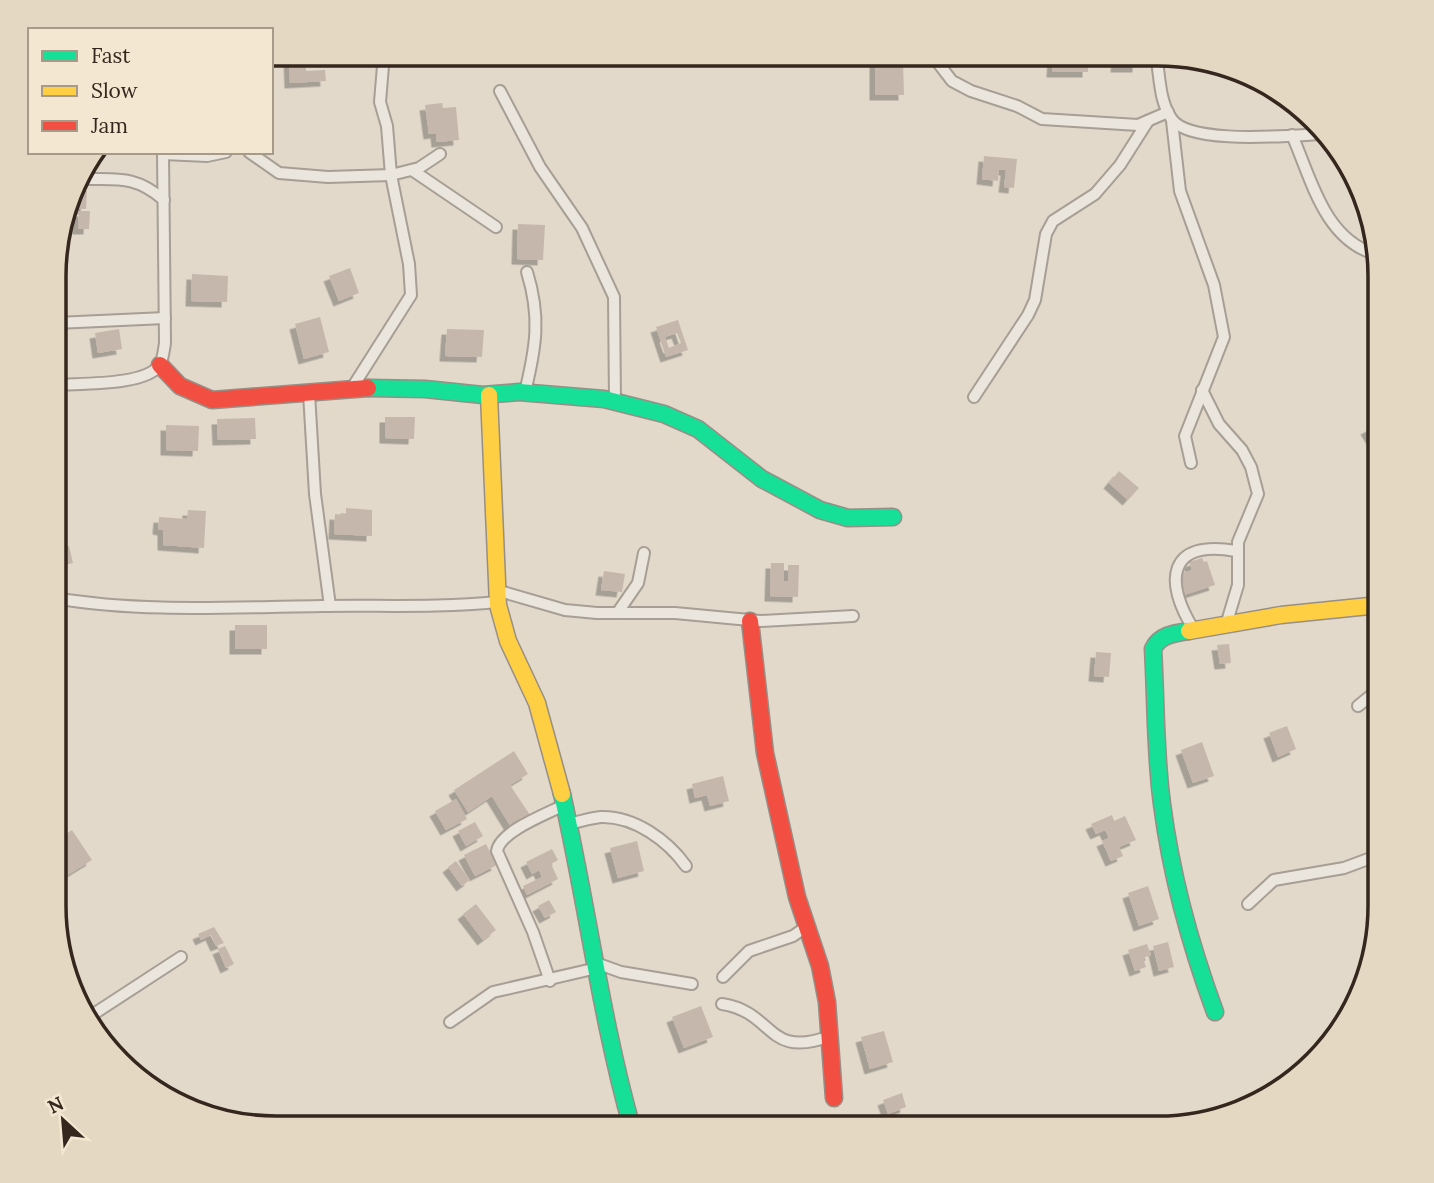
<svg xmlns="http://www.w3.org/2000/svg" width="1434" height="1183" font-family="Lora,serif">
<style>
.building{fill:#c6b7ac;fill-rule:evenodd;filter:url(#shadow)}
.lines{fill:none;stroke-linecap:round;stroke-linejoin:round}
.street-casing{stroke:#a79e94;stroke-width:14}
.fast-casing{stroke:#978e85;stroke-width:19}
.slow-casing{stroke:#978e85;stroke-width:19}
.jam-casing{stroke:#978e85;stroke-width:19}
.street{stroke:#eae5dd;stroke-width:10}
.fast{stroke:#16e098;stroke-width:16}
.slow{stroke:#ffcf43;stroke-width:16}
.jam{stroke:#f24e42;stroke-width:16}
.rim{fill:none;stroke:#35271d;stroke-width:3.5}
</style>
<defs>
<filter id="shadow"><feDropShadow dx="-5.5" dy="5.5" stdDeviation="0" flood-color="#0004"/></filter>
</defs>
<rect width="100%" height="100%" fill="#e2d9cb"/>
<!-- building -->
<g class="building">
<polygon points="289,54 305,54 306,71 325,70 326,81 290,83"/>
<polygon points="1053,55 1088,55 1088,72 1052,72"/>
<polygon points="1117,55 1138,55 1138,67 1116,67"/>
<polygon points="875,61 903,61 904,95 875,95"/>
<polygon points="442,103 443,108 456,107 459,140 437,142 436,133 429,134 425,105"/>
<polygon points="984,156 1017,159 1014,188 1004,187 1006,170 999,170 998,181 982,179"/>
<polygon points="75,191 87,191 86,209 69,209"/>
<polygon points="79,211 90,211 89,229 78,229"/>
<polygon points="518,224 545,225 543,260 517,259"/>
<polygon points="350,268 359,293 339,301 329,276"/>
<polygon points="192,274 228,276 227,302 191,301"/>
<polygon points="320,317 329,352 304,359 295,324"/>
<path d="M678,320L688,350L666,357L656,327ZM677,333L681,343L669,348L665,337Z"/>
<polygon points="119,329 122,349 98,353 95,333"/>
<polygon points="447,329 484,330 482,357 445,356"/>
<polygon points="385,417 415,417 414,439 385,438"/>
<polygon points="255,418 256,439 218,440 217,419"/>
<polygon points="1380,422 1380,435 1372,439 1366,429"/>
<polygon points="166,425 199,426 198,451 166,450"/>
<polygon points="1119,471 1139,488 1128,500 1109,483"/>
<polygon points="346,508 372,510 372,536 334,534 335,514 346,515"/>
<polygon points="188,510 206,511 204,548 163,545 163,530 158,529 159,517 187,519"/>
<polygon points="69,546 73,563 56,567 56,549"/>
<polygon points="1202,558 1204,562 1207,561 1215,585 1184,595 1177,575 1192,570 1189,562"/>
<polygon points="771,563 784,563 784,581 788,581 788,565 799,565 798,597 770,596"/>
<polygon points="604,571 625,574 622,592 601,590"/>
<rect x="235" y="625" width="32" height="24"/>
<polygon points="1229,644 1231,663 1220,664 1217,645"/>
<polygon points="1096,652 1111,653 1109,677 1094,676"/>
<polygon points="1287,726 1296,749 1278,757 1269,733"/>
<polygon points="1202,742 1214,776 1193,783 1181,750"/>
<polygon points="514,751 528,774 510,785 530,815 511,827 492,796 468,812 454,790"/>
<polygon points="723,776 729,801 710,806 707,795 695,798 692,784"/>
<polygon points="456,799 467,819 446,830 435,811"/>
<polygon points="1112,815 1114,821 1125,816 1136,840 1119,847 1123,856 1111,861 1102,841 1109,838 1105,830 1096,834 1091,824"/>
<polygon points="475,822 483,836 466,846 458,831"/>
<polygon points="72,830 92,860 66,876 55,859 55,841"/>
<polygon points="637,841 644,871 618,878 610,848"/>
<polygon points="486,844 497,865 475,876 464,855"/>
<polygon points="552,849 558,860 551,864 558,879 527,895 523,886 542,877 539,870 532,874 526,862"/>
<polygon points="456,861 470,880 462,886 448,867"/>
<polygon points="1148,886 1159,919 1139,926 1128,893"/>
<polygon points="549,900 556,912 545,918 538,906"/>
<polygon points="476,904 496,930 483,940 463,914"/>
<polygon points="214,927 224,943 216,946 211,935 201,940 198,934"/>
<polygon points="1168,942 1174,967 1159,971 1153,946"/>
<polygon points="1147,944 1151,955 1143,958 1146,967 1135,971 1128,950"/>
<polygon points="225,946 234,964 226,968 218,949"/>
<polygon points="701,1006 713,1037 684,1048 672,1017"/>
<polygon points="884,1031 893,1062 870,1069 861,1037"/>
<polygon points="902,1093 906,1107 888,1114 883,1100"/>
</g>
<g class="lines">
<!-- street casing -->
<g class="street-casing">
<g id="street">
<polyline points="932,55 952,81 971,91 1017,106 1042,119 1138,125 1168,112"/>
<path d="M1156,55C1160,76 1159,100 1171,118C1188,146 1293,135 1324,134"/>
<polyline points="500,91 540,167 582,228 614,297 615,402"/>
<polyline points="1172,121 1180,191 1214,285 1224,337 1185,436 1191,463"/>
<path d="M1292,135C1311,178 1324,239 1375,254"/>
<polyline points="249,152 279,173 328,177 391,175 419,168 440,154"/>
<polyline points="163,154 207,156 226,152"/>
<polyline points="412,170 496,227"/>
<path d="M79,179C116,180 134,174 164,200"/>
<polyline points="56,323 165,318"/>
<path d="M56,385C80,383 145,386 160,365C163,359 164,349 165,343L163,152"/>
<polyline points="352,388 411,295 409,264 391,175 387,126 380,102 384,54"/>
<polyline points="1202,390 1219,424 1242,450 1251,467 1258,494 1238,542 1238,585 1226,625"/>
<path d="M525,392C536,347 541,317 527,272"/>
<polyline points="309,393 315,494 330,606"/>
<polyline points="974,397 1028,315 1035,300 1046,234 1053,221 1095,194 1120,165 1148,121"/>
<polyline points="496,590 565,610 597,613 675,613 760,621 853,616"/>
<path d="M55,598C142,613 234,607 322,606C380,605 439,608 497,602"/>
<polyline points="618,612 638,583 644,553"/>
<path d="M1194,630C1163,581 1168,539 1236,551"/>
<polyline points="1358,706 1379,689"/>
<path d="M568,824C579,822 590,818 601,817C635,816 668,841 686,866"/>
<polyline points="1248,904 1274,880 1344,868 1379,855"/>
<polyline points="596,963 621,972 692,984"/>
<polyline points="723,977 749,951 793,936 806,927"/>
<path d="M550,981L533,932L497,851C500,831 547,814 564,805"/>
<polyline points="74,994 100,1037"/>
<path d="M722,1004C775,1012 766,1060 830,1036"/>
<polyline points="89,1017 181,957"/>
<polyline points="450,1022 493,992 597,968"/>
</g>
</g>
<!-- fast casing -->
<g class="fast-casing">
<g id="fast">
<polyline points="368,388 425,389 483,395 519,392 604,399 664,414 698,429 762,479 820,510 848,518 893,517"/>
<path d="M1189,631C1175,633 1159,635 1153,649C1156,700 1155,753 1162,804C1171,874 1191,947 1215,1012"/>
<path d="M562,794C587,904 601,1019 632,1128"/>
</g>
</g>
<!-- slow casing -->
<g class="slow-casing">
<g id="slow">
<polyline points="489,395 498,605 508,641 537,703 562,794"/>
<polyline points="1189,631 1281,615 1379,605"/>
</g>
</g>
<!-- jam casing -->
<g class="jam-casing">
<g id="jam">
<polyline points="160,365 180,386 212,400 368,388"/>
<polyline points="750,621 765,753 797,897 820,966 827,1002 834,1098"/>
</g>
</g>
<!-- street -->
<use href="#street" class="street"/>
<!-- fast -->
<use href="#fast" class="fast"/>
<!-- slow -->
<use href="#slow" class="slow"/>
<!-- jam -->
<use href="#jam" class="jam"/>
</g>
<!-- crop -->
<path d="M0 0H1434V1183H0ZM276 66H1158A210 210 0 0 1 1368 276V906A210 210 0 0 1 1158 1116H276A210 210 0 0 1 66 906V276A210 210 0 0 1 276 66Z" fill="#e5d8c3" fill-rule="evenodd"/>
<path class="rim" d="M276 66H1158A210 210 0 0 1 1368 276V906A210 210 0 0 1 1158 1116H276A210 210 0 0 1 66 906V276A210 210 0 0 1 276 66Z"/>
<!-- legend -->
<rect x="28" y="28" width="245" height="126" fill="#f4e7d1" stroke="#a89a89" stroke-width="2"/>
<rect x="42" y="51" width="35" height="10" fill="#16e098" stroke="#a89a89" stroke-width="2"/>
<text x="91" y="63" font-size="21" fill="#35271d">Fast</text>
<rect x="42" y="86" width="35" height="10" fill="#ffcf43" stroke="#a89a89" stroke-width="2"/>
<text x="91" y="98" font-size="21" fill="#35271d">Slow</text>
<rect x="42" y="121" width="35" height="10" fill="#f24e42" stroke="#a89a89" stroke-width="2"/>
<text x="91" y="133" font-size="21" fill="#35271d">Jam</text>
<!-- north arrow -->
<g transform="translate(63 1120) rotate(334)" stroke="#f4e7d1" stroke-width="5" paint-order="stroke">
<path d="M0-5L12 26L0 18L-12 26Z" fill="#35271d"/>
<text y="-10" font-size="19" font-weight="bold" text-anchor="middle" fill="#35271d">N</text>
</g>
</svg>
